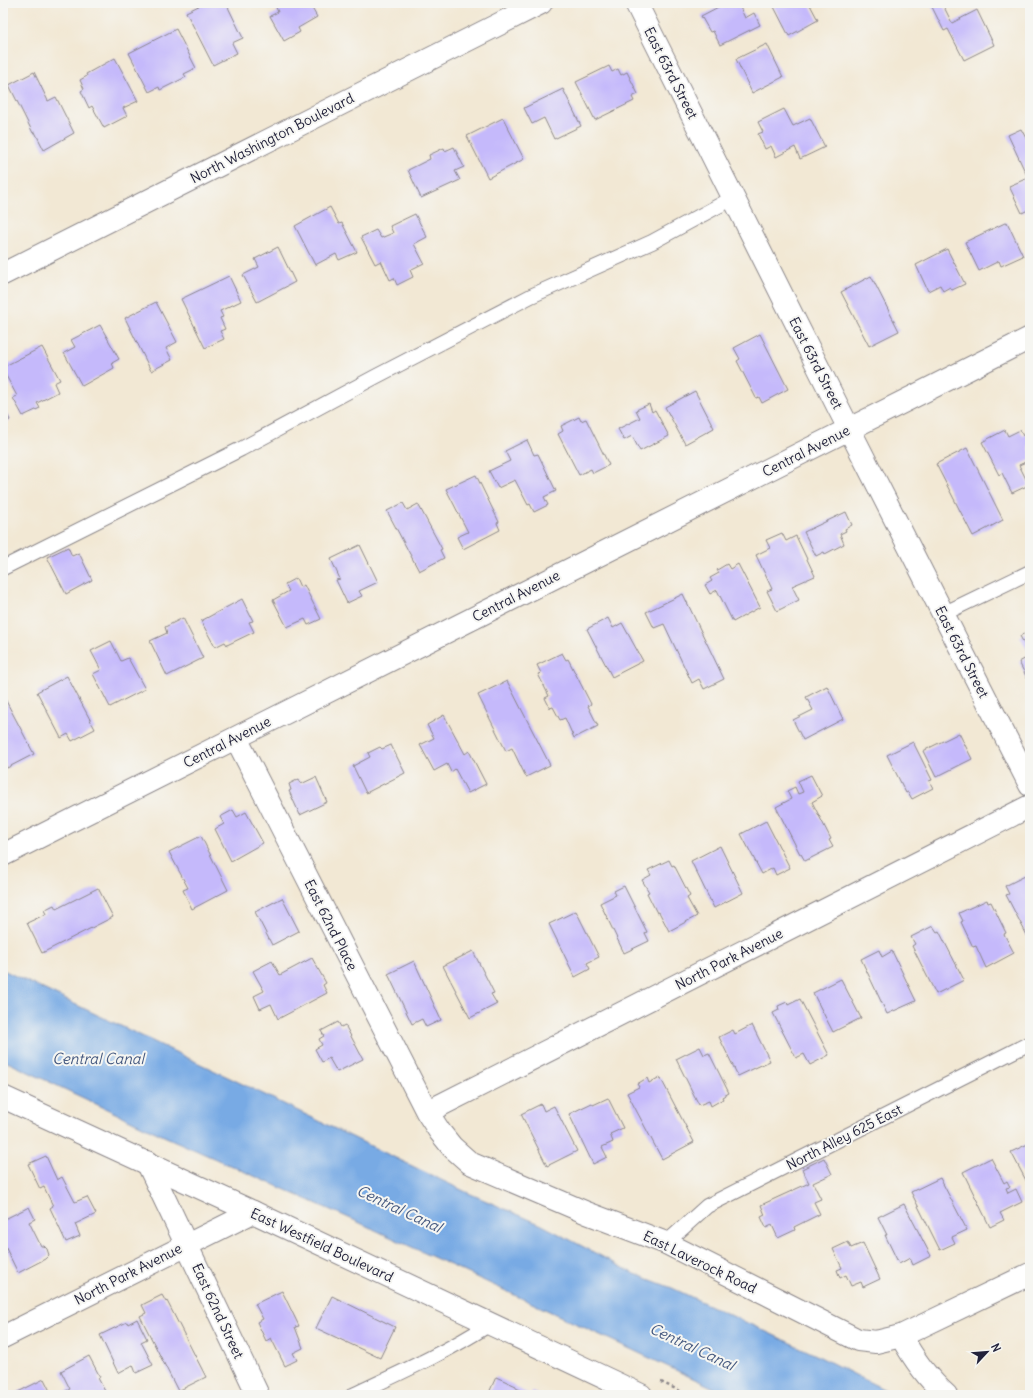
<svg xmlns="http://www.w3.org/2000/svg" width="1033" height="1398" font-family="Delius,sans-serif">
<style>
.water{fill:#78aae4;stroke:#4d6690}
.building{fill:#c5b9fb}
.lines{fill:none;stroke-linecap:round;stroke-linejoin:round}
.lane-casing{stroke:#8a8588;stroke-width:16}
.street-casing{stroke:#8a8588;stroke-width:24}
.secondary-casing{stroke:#8a8588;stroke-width:24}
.path{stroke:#8a8588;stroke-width:2.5;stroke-dasharray:3 3;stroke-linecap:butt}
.lane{stroke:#fff;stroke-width:14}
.street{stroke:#fff;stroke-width:22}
.secondary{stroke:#fff;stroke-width:22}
.labels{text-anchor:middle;stroke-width:4;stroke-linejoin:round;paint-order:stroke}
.street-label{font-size:14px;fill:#22223b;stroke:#f6f6f2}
.water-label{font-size:15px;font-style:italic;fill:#44587f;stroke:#f6f6f2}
</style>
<rect width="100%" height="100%" fill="#f6f6f2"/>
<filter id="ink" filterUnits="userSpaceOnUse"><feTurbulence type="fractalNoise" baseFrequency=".025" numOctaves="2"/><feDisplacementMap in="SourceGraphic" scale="8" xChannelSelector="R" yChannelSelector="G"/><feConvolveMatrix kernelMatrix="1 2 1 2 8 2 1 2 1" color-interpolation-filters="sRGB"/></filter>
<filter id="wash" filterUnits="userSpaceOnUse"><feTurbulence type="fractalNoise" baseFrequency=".012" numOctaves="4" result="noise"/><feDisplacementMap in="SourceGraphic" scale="16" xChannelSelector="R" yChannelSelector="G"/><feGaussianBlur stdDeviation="0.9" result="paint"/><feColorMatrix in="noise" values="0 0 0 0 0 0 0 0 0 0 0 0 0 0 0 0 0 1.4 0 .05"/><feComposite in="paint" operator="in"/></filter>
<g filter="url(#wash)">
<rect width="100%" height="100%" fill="#f2e8d4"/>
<!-- water -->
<path class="water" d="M3,970l229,109 234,113 76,33 93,49 37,14 140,65 83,42h-166l-371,-173 -192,-85 -163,-77z"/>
<g id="blocks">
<!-- building -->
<path class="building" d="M205,3h21l17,35 -11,5 5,10 -24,12 -27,-53z
M274,3h35l8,14 -19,11 2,4 -16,9 -14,-25 8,-4z
M726,3h12l7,15 9,-5 6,12 -40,20 -7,-14 -3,1 -9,-16z
M772,3h37l9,17 -29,16z
M930,3h12l10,20 25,-13 17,35 -30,15 -16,-31 -4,2z
M176,29l20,39 -12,6 2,3 -26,13 -1,-3 -10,5 -20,-39z
M767,44l16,33 -31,16 -16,-34z
M115,58l23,43 -15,7 4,8 -23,12 -12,-22 -3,2 -8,-17 3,-2 -4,-9 7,-4 -1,-2z
M609,66l3,6 6,-3 3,6 6,-3 11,22 -6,3 2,4 -39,19 -19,-38z
M34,72l14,29 8,-4 18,36 -30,17 -9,-18 -2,1 -24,-48z
M563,89l18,37 -27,13 -10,-21 -12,6 -8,-16z
M784,109l9,17 17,-8 15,29 -25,12 -5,-12 -19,10 -5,-11 -6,3 -7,-15 5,-2 -5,-10z
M503,118l21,41 -36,19 -21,-42z
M1021,129l6,11 3,-1v70l-8,4 -13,-27 19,-8 -20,-43z
M454,147l10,20 -9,4 5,9 -39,18 -13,-28 22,-11 -1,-4 15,-7 1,3z
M330,207l9,17 3,-1 15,29 -18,8 -3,-6 -21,11 -20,-39z
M415,214l12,23 -13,7 10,19 -14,7 3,7 -16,8 -3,-7 -4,2 -9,-19 -6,3 -14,-27 15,-7 5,8 12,-5 -3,-7z
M1007,222l16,34 -22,10 -2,-5 -20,10 -14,-29z
M278,247l17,35 -38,20 -14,-27 16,-8 -4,-8z
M947,249l18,35 -13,6 -2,-3 -7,4 -3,-6 -12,6 -12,-26z
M229,276l12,25 -21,10 3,6 -3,1 5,11 -5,2 4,8 -19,9 -24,-49z
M871,276l28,55 -30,15 -28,-54z
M156,302l21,40 -11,6 6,12 -21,11 -26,-53z
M100,325l19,34 -7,4 2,5 -32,18 -18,-33 11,-6 -4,-7z
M760,334l28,55 -26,14 -3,-6 -3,1 -19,-37 3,-2 -6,-11z
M42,347l18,33 -6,3 4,9 -21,11 3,5 -17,8 -10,-18 4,-2 -14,-26v-3z
M695,391l19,37 -29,16 -20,-37z
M649,404l3,8 3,-2 14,26 -29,15 -8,-15 -8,4 -6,-11 22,-11 -4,-8z
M3,406l7,14 -7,3z
M579,417l2,4 5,-2 23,46 -16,8 -2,-4 -12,6 -21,-41 5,-3 -2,-5z
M1005,430l3,6 12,-6 3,6 7,-3v12l-2,1 2,5v9l-11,5 10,20 -17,8 -10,-20 -3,2 -17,-33z
M527,440l7,15 4,-1 18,37 -12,6 4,8 -14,7 -4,-8 -2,1 -13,-25 -17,8 -9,-17 21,-10 -5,-10z
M967,448l36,72 -30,16 -37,-72z
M476,475l23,47 -2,1 3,7 -37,19 -6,-12 11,-5 -22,-43z
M403,503l4,7 11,-6 24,45 -2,1 4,8 -25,13 -32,-60z
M846,512l6,13 -7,4 1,2 -6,3 4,10 -19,10 -1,-2 -8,4 -12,-24z
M782,533l4,8 10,-5 19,40 -23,10 7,14 -22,11 -10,-20 5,-2 -16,-34 14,-7 -4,-8z
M360,545l18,37 -19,9 3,5 -15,7 -11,-23 4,-1 -9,-20z
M68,547l4,9 7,-3 13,27 -26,14 -19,-37z
M727,564l3,5 8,-5 22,43 -27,15 -16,-32 -7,4 -5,-9 7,-4 -2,-3 9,-5 -2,-3z
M296,578l4,9 4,-2 17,34 -13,6 -3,-6 -18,8 -14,-27 16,-9 -4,-7z
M683,594l41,85 -20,10 -5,-10 -7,4 -28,-59 -10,4 -8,-16z
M242,599l11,22 -4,1 5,10 -27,13 -2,-3 -10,5 -14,-26z
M183,618l20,40 -36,18 -17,-35 17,-8 -2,-6z
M608,618l5,10 9,-5 21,38 -31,16 -25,-48z
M1030,630v25l-10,-19z
M111,641l10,20 7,-3 17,31 -35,18 -17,-33 8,-4 -10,-19z
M562,653l4,7 2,-1 23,45 -3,2 10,20 -24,12 -9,-20 -5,2 -7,-13 -3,1 -5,-10 4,-2 -11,-22 3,-1 -4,-8z
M1030,656v28l-11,-22z
M67,676l28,53 -23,12 -4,-7 -7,4 -24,-46z
M507,681l43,84 -24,12 -14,-29 -6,3 -28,-56z
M827,686l16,33 -40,21 -10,-20 20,-10 -7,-13z
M5,699l29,55 -27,14 -4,-8v-60z
M444,715l21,39 4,-3 17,33 -18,9 -13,-24 -4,3 -4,-8 -13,7 -14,-26 14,-7 -7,-13z
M959,733l13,26 -36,18 -13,-26z
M913,742l19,38 -3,1 4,7 -21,11 -4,-7 -2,1 -19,-38z
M391,745l14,28 -39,20 -13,-27 17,-9 -2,-4 12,-6 2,2z
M811,775l11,21 -10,6 19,37 -2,1 4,7 -28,14 -4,-7h-1l-24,-47 15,-8 -4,-8 8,-4 3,7 5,-2 -5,-11z
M316,777l11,25 -27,13 -11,-24 2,-1 -2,-6 10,-5 2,5z
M233,810l4,7 9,-5 17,31 -32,18 -16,-32 9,-5 -4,-7z
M766,821l24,47 -14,7 -3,-7 -11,6 -21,-40z
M201,836l27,54 -36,19 -9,-19 5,-2 -19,-36z
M720,846l23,47 -29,15 -23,-47z
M669,860l3,6 2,-1 16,31 -3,2 10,18 -28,15 -10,-19 -2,1 -10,-20 2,-1 -7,-12 9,-5 -3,-5z
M1029,874l1,2v65l-24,-46 3,-1 -4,-8z
M624,886l23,46 -2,1 4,8 -25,12 -24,-50 16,-8 -2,-4z
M98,888l15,29 -71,36 -15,-30 19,-9 -2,-4 10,-5 2,4z
M282,898l17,33 -27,14 -17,-33z
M987,900l1,3 3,-1 15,31 -2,1 10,19 -28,15 -10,-22 -3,1 -12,-25 2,-1 -4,-8z
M576,911l23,46 -12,6 3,6 -15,8 -26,-53z
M933,926l4,6 2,-1 25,49 -28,14 -24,-48 3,-2 -4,-7z
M879,950l3,7 10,-6 24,50 -29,13 -26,-55z
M473,951l21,42 -3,1 6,10 -27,14 -27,-52z
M312,958l14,25 -3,2 4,8 -49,26 -7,-15 -11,5 -6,-13 10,-5 -11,-20 19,-10 8,14z
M414,961l27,59 -15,7 -4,-8 -10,5 -24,-50z
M841,979l20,39 -28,14 -20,-39z
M800,999l29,56 -19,10 -6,-11 -8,4 -23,-45 6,-3 -1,-4 9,-4 1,3z
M338,1022l3,5 4,-2 18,34 -26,13 -8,-14 -7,4 -7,-13 7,-4 -3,-6 5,-3 -3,-5z
M752,1025l18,36 -32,15 -19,-39 14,-7 2,4z
M700,1047l4,8 5,-2 20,40 -7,4 1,2 -12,7 -2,-5 -10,4 -23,-46z
M660,1077l34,65 -32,17 -35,-66 12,-6 -2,-3 10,-6 2,5z
M608,1098l15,30 -13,6 3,8 -11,5 5,10 -14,7 -24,-50 23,-11 1,2z
M541,1104l3,7 10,-5 23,45 -30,15 -26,-52z
M1030,1143v45l-19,-36z
M46,1156l11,24 5,-3 13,25 12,-5 9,17 -21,10 5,12 -14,6 -16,-34 3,-2 -9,-19 -4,2 -12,-25z
M824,1158l8,16 -19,9 8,16 -7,3 6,12 -26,13 1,3 -17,8 -6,-13 -6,3 -5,-11 4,-2 -4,-10 48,-22 -7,-14z
M991,1158l13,25 3,-2 3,6 -4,1 2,5 8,-4 6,13 -22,11 4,7 -14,7 -27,-55z
M940,1178l27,52 -15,7 3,6 -15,7 -29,-58z
M904,1204l27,52 -18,9 -3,-7 -11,6 -14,-29h2l-9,-18z
M29,1207l6,12 -6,3 12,24h3l3,3 2,6 -4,4 -27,14 -15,-31v-22z
M848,1242l3,6 12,-5 17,36 -17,8 -2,-5 -10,4 -5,-11 -6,3 -3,-8 5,-2 -9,-19z
M282,1291l17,35 -4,1 8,21 -10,5 4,7 -12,6 -14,-28 -5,3 -9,-19 6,-3 -8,-15z
M162,1295l4,7 1,-1 39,76 -28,14 -38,-75 6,-3 -4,-8z
M332,1296l63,31 -15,31 -64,-30z
M137,1319l10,20 -6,3 12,23 -17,8 -3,-8 -15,8 -18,-38 27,-13 1,2z
M89,1356l11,21 -2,1 9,17h-39l-2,-4 4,-2 -9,-18z
M496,1377l20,9v2l15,7 1,-3 8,3h-52z
M44,1379l8,16h-40z"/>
</g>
</g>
<g filter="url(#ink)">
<use href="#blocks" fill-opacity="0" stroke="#8a8588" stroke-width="1"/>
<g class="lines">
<!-- lane casing -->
<g class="lane-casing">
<path id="lane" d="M3,568l238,-119 134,-72 156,-81 121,-54 81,-44
M943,614l87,-42
M666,1243l41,-37 323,-163
M353,1395c47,-22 94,-43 137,-71"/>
</g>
<!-- street casing -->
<g class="street-casing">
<path id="street" d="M636,3l202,404 192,378
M3,274l538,-271
M236,738l191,374 13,20 12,15 18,16 117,50 79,30 192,97 18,2 25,-6c12,22 26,42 45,59
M3,855l1027,-517
M427,1112l603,-306
M147,1162l111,233
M901,1336l129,-62
M3,1337l250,-125"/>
</g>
<!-- secondary casing -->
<g class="secondary-casing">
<path id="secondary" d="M3,1097l250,115 388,183"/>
</g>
<!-- path -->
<path class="path" d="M661,1382l28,13"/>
<!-- lane -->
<use href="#lane" class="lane"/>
<!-- street -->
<use href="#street" class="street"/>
<!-- secondary -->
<use href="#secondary" class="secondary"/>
</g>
</g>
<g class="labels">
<!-- street labels -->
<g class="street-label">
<text transform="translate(671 73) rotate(63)" y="5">East 63rd Street</text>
<text transform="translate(272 138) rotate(-27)" y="5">North Washington Boulevard</text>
<text transform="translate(816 363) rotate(63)" y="5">East 63rd Street</text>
<text transform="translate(806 451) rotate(-27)" y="5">Central Avenue</text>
<text transform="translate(516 596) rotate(-27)" y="5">Central Avenue</text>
<text transform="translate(962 652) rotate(63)" y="5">East 63rd Street</text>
<text transform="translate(227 742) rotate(-27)" y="5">Central Avenue</text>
<text transform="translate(331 925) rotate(63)" y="5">East 62nd Place</text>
<text transform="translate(729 959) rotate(-27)" y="5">North Park Avenue</text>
<text transform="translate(844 1137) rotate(-27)" y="5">North Alley 625 East</text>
<text transform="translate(322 1245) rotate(25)" y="5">East Westfield Boulevard</text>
<text transform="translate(700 1262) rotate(26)" y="5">East Laverock Road</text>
<text transform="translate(128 1274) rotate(-27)" y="5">North Park Avenue</text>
<text transform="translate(218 1311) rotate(65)" y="5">East 62nd Street</text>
</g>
<!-- water labels -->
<g class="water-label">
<text x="98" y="1064">Central Canal</text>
<text transform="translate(399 1209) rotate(25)" y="5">Central Canal</text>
<text transform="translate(692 1347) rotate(25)" y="5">Central Canal</text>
</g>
</g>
<!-- margin -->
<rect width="1033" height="1398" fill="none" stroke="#f6f6f2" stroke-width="16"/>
<!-- north arrow -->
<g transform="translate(987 1352) rotate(64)" stroke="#f6f6f2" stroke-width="3" paint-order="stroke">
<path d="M0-3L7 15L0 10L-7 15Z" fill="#22223b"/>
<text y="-6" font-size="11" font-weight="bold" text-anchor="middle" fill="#22223b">N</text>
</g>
</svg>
